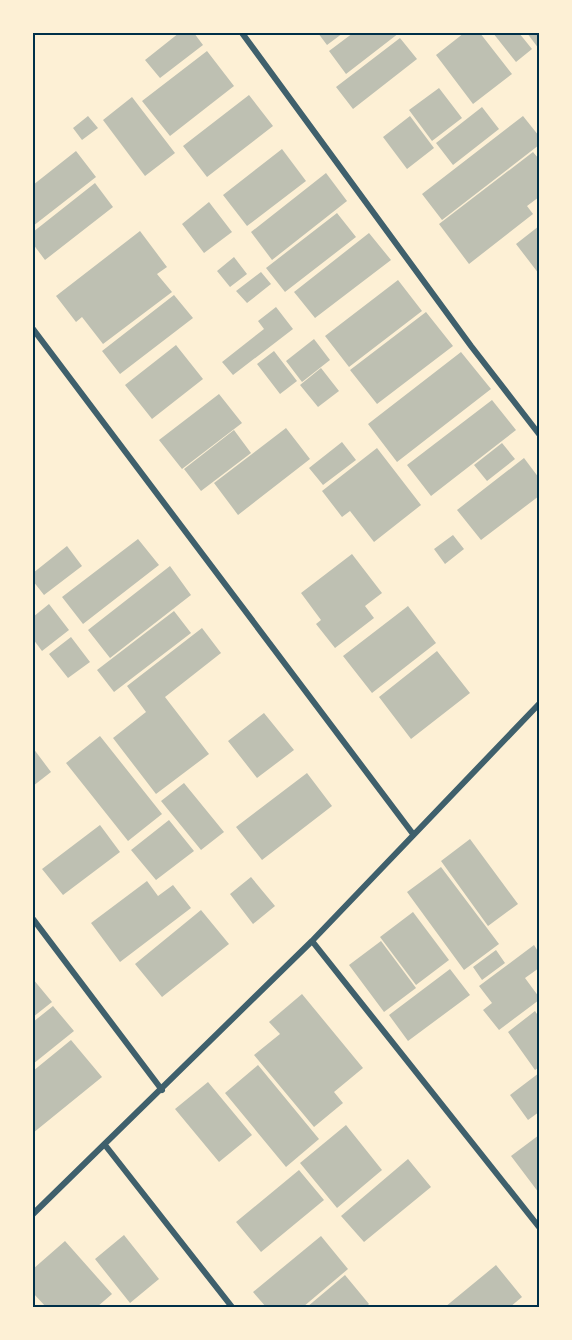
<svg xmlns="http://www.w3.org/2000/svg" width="572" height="1340" font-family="'Noto Sans',sans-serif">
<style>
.building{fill:#bec0b2}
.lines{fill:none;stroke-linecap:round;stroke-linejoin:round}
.minor{stroke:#3f606c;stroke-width:6}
.neatline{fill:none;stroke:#003049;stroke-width:2}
</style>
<rect width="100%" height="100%" fill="#fdf0d5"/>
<!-- building -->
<path class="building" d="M179,33h15l9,12 -43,33 -15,-18z
M318,33h25l-16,12z
M353,33h46l-53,41 -17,-23z
M464,33h16l32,41 -39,30 -37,-49z
M493,33h26l13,16 -16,13z
M527,33h12v16z
M400,38l17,21 -64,50 -17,-22z
M207,51l27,35 -64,50 -28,-35z
M439,88l23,30 -30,23 -23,-31z
M249,95l24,31 -66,51 -24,-31z
M132,97l43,56 -30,23 -42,-56z
M482,107l17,22 -46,36 -17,-22z
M88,116l10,12 -16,12 -9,-12z
M410,116l24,32 -27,21 -24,-32z
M523,116l16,20v9l-97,75 -20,-26z
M282,149l24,32 -59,45 -24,-31z
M76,151l20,26 -63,49v-41z
M533,152l6,7v38l-12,9 6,8 -64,50 -30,-40z
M326,173l21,28 -75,59 -21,-28z
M95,183l18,24 -68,53 -12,-16v-12z
M209,202l23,30 -28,21 -22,-29z
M337,213l19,24 -71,55 -19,-24z
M539,226v48l-23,-30z
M140,231l27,36 -10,7 15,18 -69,52 -21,-27 -6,5 -20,-26z
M369,233l22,27 -76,58 -21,-26z
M234,257l13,17 -17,13 -13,-16z
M261,272l10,12 -24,19 -11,-12z
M398,280l24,31 -73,56 -24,-31z
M174,295l19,23 -73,56 -18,-23z
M276,307l17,22 -60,46 -11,-13 42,-33 -6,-8z
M426,312l27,34 -76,58 -27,-34z
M314,339l16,21 -28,22 -16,-21z
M176,345l27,34 -51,40 -27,-34z
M274,351l23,30 -17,13 -23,-30z
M461,352l30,37 -94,73 -29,-38z
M321,368l18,23 -21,16 -18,-22z
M219,394l23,29 -60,46 -23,-29z
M492,400l24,30 -85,66 -24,-31z
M286,428l24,31 -72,56 -24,-32z
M234,430l17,23 -50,38 -17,-22z
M342,442l14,18 -33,25 -14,-17z
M502,443l13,16 -28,22 -13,-16z
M377,448l44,57 -47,37 -24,-31 -8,6 -20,-26z
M524,458l15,20v18l-58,44 -24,-30z
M453,535l11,14 -19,15 -11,-15z
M138,539l21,26 -76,59 -21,-27z
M67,546l15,20 -38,29 -11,-14v-8z
M352,554l30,39 -17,13 9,12 -39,30 -19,-24 5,-4 -20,-27z
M170,566l21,29 -81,63 -22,-28z
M49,604l20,26 -27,21 -9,-12v-22z
M408,606l28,37 -64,50 -29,-37z
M174,611l17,22 -77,59 -17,-22z
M202,628l19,25 -56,44 44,57 -53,40 -43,-56 33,-26 -19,-26z
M71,637l19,25 -22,16 -19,-24z
M437,651l33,42 -59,46 -32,-42z
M264,713l30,37 -37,28 -29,-37z
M100,736l62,78 -34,27 -62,-78z
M33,748l18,24 -18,14z
M307,773l25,33 -70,54 -26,-33z
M184,783l40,49 -23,18 -40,-49z
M169,820l25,31 -38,29 -25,-30z
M100,825l20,27 -57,43 -21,-26z
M470,839l48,65 -30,22 -47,-65z
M441,867l58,77 -35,26 -57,-78z
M251,877l24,29 -22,18 -23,-30z
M147,881l11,15 15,-11 18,23 -71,54 -29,-39z
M201,910l28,34 -67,53 -27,-33z
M413,912l36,48 -33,25 -36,-48z
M381,941l35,47 -32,24 -35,-47z
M534,945l5,8v15l-14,10 14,19v3l-40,30 -16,-20 9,-7 -13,-17z
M496,950l9,13 -23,17 -9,-13z
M450,969l20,26 -62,46 -19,-26z
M33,979l19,23 -19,15z
M302,994l61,74 -29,24 9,11 -29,24 -60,-72 26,-21 -11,-12z
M53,1006l21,25 -41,33v-42z
M535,1011l4,6v50l-4,3 -27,-38z
M71,1040l31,37 -69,56v-62z
M258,1065l61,74 -33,28 -61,-74z
M539,1073v39l-11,8 -18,-25z
M208,1082l44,53 -33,27 -44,-53z
M346,1125l36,45 -45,38 -37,-45z
M539,1135v58l-28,-37z
M408,1159l23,28 -67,55 -23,-26z
M299,1170l25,30 -63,52 -25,-30z
M124,1235l35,44 -29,24 -35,-44z
M321,1236l27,33 -45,38h-37l-13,-15z
M65,1241l47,53 -15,13h-51l-13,-14v-24z
M496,1265l26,32 -12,10h-65z
M345,1275l24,29 -3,3h-59z"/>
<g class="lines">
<!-- minor -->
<path class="minor" d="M242,33l229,313 68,88
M33,329l380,505
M33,919l129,171
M312,941l227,286
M105,1145l127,162
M33,1214l279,-273 227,-237"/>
</g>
<!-- border -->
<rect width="572" height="1340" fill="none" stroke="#fdf0d5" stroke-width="69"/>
<rect x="34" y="34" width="504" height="1272" class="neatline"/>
</svg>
